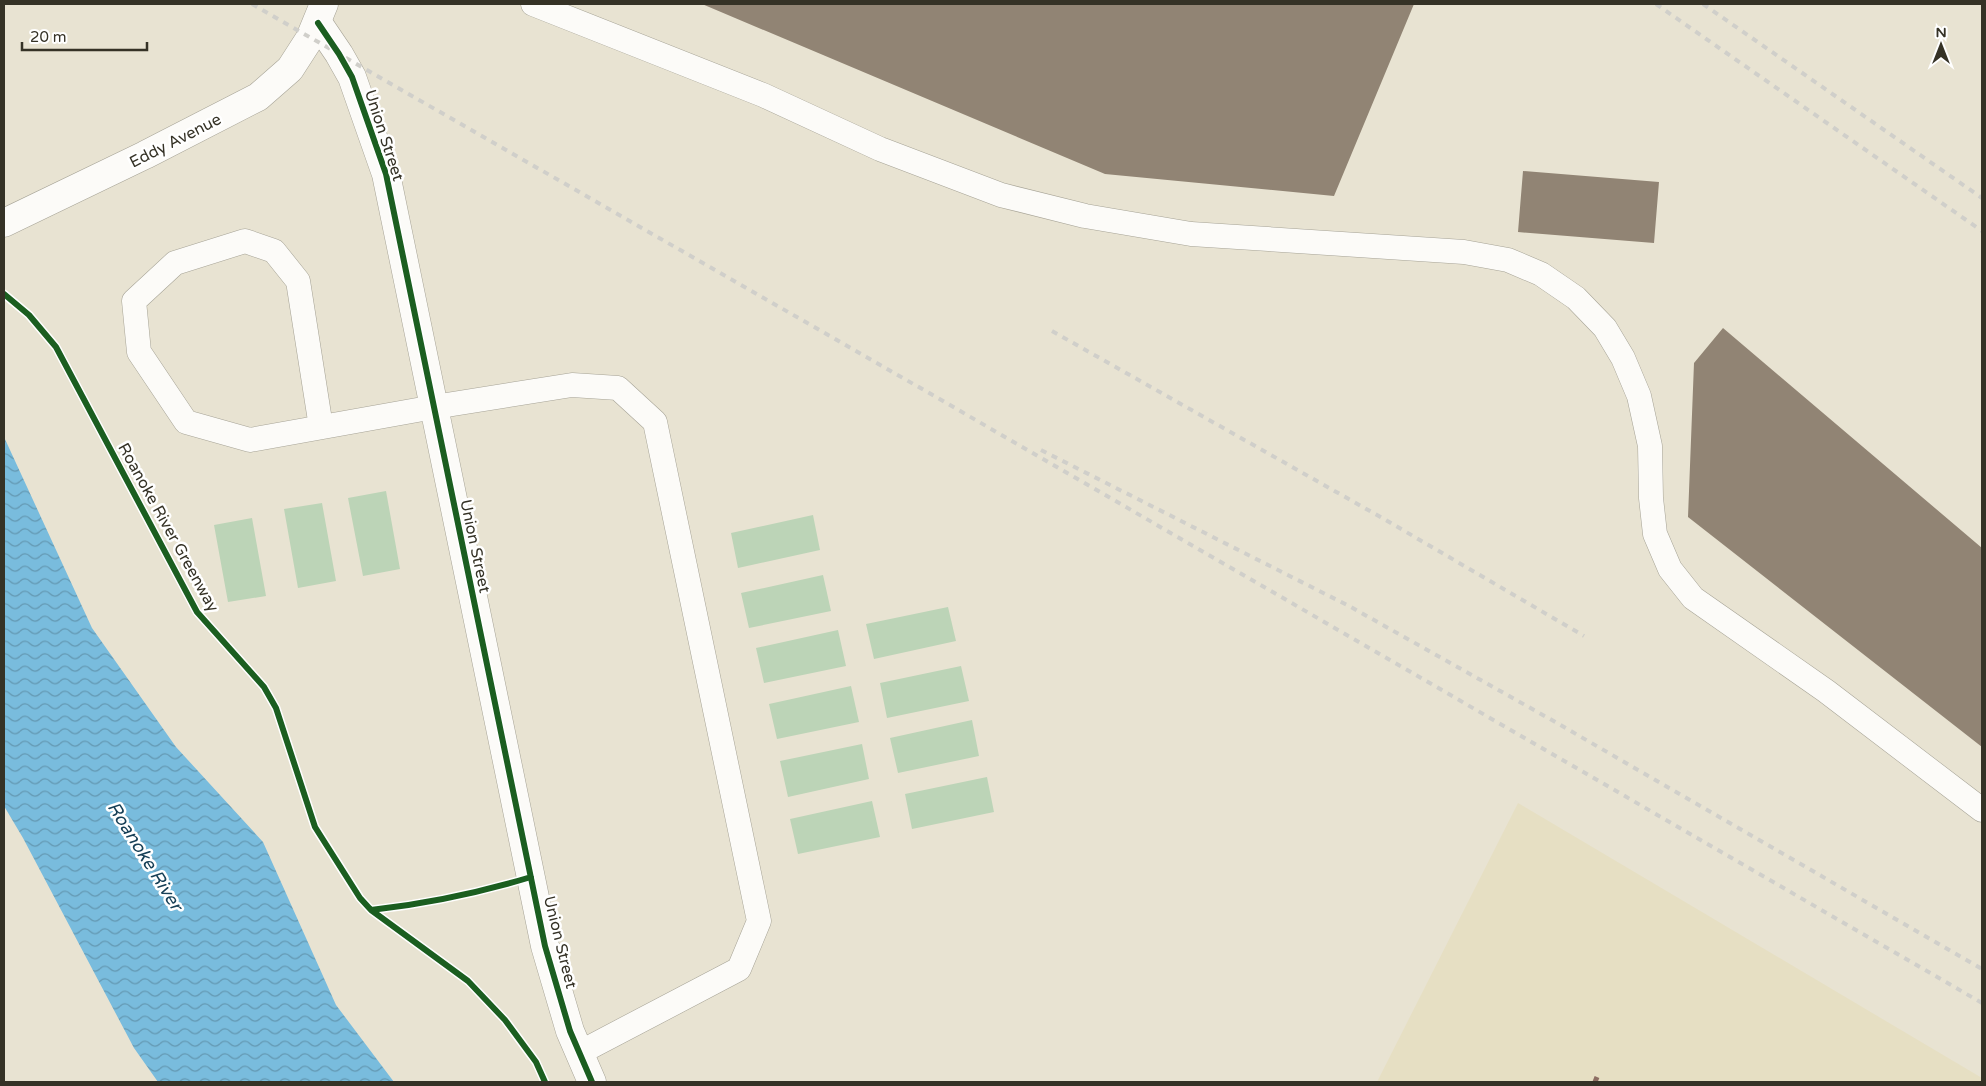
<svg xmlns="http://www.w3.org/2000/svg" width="1986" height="1086" font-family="'Varela Round',sans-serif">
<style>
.built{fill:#e6dfc3}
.pitch{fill:#bcd4b7}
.water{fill:url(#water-waves)}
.building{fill:#918474}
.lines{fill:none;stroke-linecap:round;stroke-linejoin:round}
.service-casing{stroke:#a6a396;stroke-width:25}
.minor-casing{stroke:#a6a396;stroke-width:29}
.tertiary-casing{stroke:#a6a396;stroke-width:29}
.service{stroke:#fcfbf8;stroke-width:24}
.minor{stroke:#fcfbf8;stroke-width:28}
.tertiary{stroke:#fcfbf8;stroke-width:28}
.rail{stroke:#d0cfca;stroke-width:4;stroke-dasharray:6 6;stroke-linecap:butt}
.quiet{stroke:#8d6e63;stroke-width:5;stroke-dasharray:10 5;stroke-linecap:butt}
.cycleway-casing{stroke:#fff;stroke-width:9}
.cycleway{stroke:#1b5e20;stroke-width:6}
.labels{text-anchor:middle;stroke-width:5;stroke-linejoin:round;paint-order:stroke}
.street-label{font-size:16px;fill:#353226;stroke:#fff}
.water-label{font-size:18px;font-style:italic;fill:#174057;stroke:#fff}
</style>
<defs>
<pattern id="water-waves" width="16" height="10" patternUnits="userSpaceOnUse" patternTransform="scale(1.25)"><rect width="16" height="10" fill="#79bcdd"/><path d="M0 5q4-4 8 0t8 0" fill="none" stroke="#6499b3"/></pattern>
</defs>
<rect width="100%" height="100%" fill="#e8e3d2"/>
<!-- built -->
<path class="built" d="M1518,803l464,275v4h-605z"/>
<!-- pitch -->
<path class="pitch" d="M386,491l14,78 -37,7 -15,-78z
M322,503l14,78 -38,7 -14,-79z
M813,515l7,35 -82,18 -7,-35z
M252,518l14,78 -38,6 -14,-77z
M823,575l8,36 -82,17 -8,-35z
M948,607l8,34 -82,18 -8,-35z
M838,630l8,36 -82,17 -8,-35z
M961,666l8,35 -82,17 -7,-35z
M851,686l8,36 -82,17 -8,-35z
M972,720l7,36 -81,17 -8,-35z
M862,744l7,35 -81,18 -8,-36z
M987,777l7,35 -82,17 -7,-35z
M872,801l8,36 -82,17 -8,-35z"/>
<!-- water -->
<path class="water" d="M4,437l88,191 84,119 87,95 73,163 58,77h-236l-24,-34 -111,-210 -19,-32z"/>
<!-- building -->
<path class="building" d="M702,4h712l-80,192 -229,-22z
M1523,171l136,11 -5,61 -136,-11z
M1723,328l259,220v199l-294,-230 6,-154z"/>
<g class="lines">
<!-- service casing -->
<g class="service-casing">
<path id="service" d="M533,4l230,91 117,54 121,46 84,21 106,18 273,18 44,8 33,14 35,24 29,30 18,30 16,38 11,50 1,52 4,36 15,35 23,29 133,93 156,119
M321,427l-23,-146 -24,-30 -29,-10 -70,22 -41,38 5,51 47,70 64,18 184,-33 138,-22 46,3 37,34 104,499 -20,48 -160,84"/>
</g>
<!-- minor casing -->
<g class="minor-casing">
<path id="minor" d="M318,23l21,31 13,23 34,97 159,772 25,85 22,51"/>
</g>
<!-- tertiary casing -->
<g class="tertiary-casing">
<path id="tertiary" d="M4,223l141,-68 113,-58 32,-28 20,-31 14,-34"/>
</g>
<!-- service -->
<use href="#service" class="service"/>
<!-- minor -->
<use href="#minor" class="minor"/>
<!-- tertiary -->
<use href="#tertiary" class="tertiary"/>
<!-- rail -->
<path class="rail" d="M252,4l684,393 1046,606
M1656,4l326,227
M1703,4l279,194
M1052,331l332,188 200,117
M1041,450l308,156 201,113 432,250"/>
<!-- quiet -->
<path class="quiet" d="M1595,1082l2,-5"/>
<!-- cycleway casing -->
<g class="cycleway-casing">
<path id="cycleway" d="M318,23l21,31 13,23 34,97 159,772 25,85 22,51
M4,294l25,21 27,32 141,265 67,75 12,21 39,119 45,71 11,12 97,71 37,39 31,42 9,20
M371,910c54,-6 107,-17 160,-33"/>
</g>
<!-- cycleway -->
<use href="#cycleway" class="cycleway"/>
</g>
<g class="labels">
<!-- street labels -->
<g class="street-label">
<text transform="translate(385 135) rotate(72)" y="6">Union Street</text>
<text transform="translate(175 140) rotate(-27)" y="6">Eddy Avenue</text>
<text transform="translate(169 527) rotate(61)" y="6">Roanoke River Greenway</text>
<text transform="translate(476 546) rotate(78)" y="6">Union Street</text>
<text transform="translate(561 942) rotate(76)" y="6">Union Street</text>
</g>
<!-- water labels -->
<g class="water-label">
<text transform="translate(145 856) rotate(58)" y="6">Roanoke River</text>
</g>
</g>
<!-- border -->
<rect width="1986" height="1086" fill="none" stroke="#353226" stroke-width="10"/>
<!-- north arrow -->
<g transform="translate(1941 45)" stroke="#ffffff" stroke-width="4" paint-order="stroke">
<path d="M0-4L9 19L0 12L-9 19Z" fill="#353226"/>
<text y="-8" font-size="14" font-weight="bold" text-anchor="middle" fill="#353226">N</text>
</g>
<!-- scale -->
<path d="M22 42v8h125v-8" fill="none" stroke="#353226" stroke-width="2.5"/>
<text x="30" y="42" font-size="15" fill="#353226" stroke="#ffffff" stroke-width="4" paint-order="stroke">20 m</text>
</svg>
